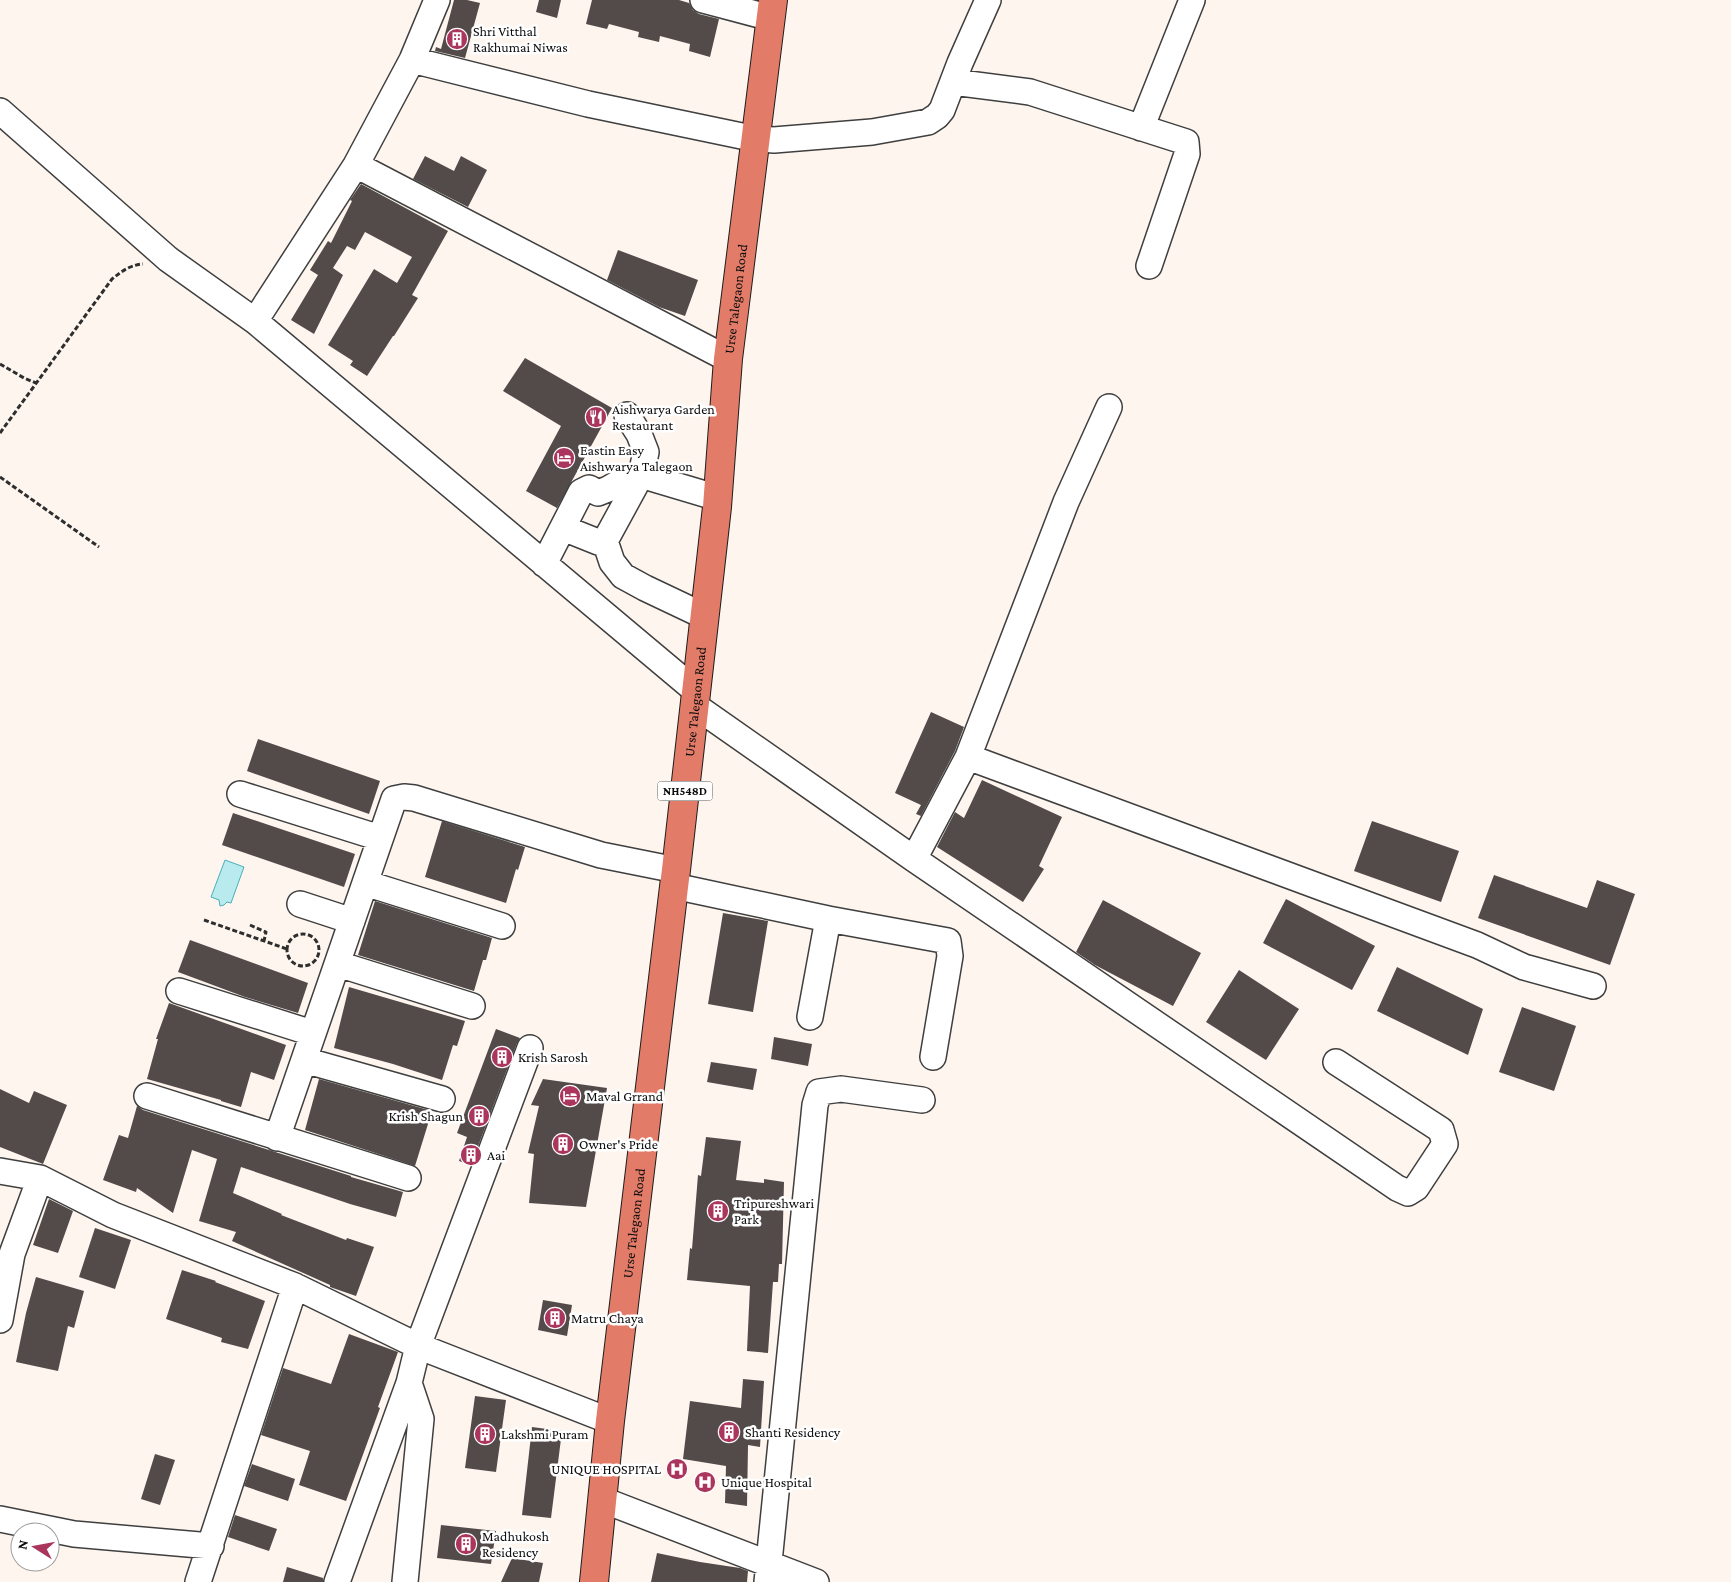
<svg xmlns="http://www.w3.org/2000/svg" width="1731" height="1582" font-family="'Crimson Pro',serif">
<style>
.water{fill:#b8eaee;stroke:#49afbb}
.building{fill:#534b4a}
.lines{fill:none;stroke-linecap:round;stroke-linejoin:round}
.minor-casing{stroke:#3f3f3f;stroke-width:28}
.highway-casing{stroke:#1d1d1d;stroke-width:30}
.path{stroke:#2e2e2e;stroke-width:3;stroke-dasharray:5 2.5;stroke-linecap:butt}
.minor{stroke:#fff;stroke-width:25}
.highway{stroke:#e27b67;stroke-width:28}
.labels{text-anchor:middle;stroke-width:5;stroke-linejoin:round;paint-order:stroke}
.shield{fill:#fff;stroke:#555;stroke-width:1}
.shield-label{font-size:12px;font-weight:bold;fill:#0c0c0c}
.poi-label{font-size:14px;fill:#0c0c0c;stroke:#fff;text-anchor:start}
.street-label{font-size:14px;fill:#0c0c0c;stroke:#fff}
</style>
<rect width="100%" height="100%" fill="#fdf5ee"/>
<!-- water -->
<path class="water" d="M225,860l19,7 -13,36 -4,-1 -3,3 -4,1 -1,-6 -8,-3z"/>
<!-- building -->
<path class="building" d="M454,0h13l13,3 -15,55 -30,-7 1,-4 5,2z
M539,0h22l-4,18 -21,-6z
M592,0h87l10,3 4,7 6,4 20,5 -9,38 -21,-6 1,-7 -30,-8 -1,6 -21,-5 1,-5 -30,-8 -2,5 -21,-5z
M425,156l29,15 7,-15 26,14 -19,37 -55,-28z
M361,184l87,47 -36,64 6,3 -24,38h-1l-26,40 -17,-11 3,-4 -25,-16 46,-76 23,14 15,-26 -47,-25 -10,18 -8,-4 -14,22 10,7 -29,59 -23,-14 27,-45 -8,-5 18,-29 3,2 21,-42 -2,-1z
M618,250l80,30 -13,36 -26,-9 -52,-27z
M525,358l87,50 -55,100 -31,-17 35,-65 -58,-35z
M931,712l33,15 -9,24 -34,65 -5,-2 5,-9 -26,-12z
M258,739l122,42 -11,33 -122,-43z
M982,780l80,37 -23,49 5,3 -21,33 -86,-55 18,-35 9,6z
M233,813l122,41 -11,33 -122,-42z
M442,821l83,26 -7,23 -2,-1 -10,34 -81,-26z
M1372,821l87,30 -18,51 -87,-31z
M1494,875l93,33 10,-28 38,14 -25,71 -132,-47z
M1286,899l89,47 -23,44 -89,-47z
M1103,900l98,53 -28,53 -78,-41 -19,-13z
M375,901l117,37 -6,22h-3l-9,31 -116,-36z
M723,913l45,8 -15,91 -45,-8z
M190,940l118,43 -10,30 -53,-16 -67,-25z
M1397,967l86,42 -15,46 -91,-44z
M1239,970l60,39 -33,51 -60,-38z
M349,987l116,34 -8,25 -4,-1 -11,35 -49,-16 -59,-16z
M169,1003l117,42 -12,35 -23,-8 -10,35 -20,-6v-1l-74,-21 11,-40h-2z
M1522,1007l54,19 -22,65 -55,-19z
M496,1029l24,9 -3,5 -46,122 -12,-4 8,-24 -10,-4z
M774,1037l38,7 -4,22 -37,-7z
M711,1062l46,7 -4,21 -46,-8z
M319,1079l113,32 -17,55 -110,-36z
M543,1079l64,9 -21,119 -57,-4 5,-49 -6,-1 11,-47 -8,-1z
M0,1089l29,14 5,-12 33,14 -24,59 -43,-17z
M137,1106l6,4 208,66v1l52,15 -7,25 -46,-13 -109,-37 -8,26 49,21 -1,1 65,25 1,-2 27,9 -18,49 -26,-9v-2l-98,-44 4,-9 -37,-11 18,-62 -25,-9 -19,63 -36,-25 -1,4 -33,-12 16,-45 9,3z
M706,1137l35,4 -5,39 28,3v-4l20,3 -2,82h-3l-1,18h-5l-5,71 -21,-2 3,-65 -63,-6 3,-32 2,1 6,-74 3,1z
M49,1199l24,12 -15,42 -25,-8z
M95,1228l36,12 -16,49 -36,-12z
M182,1270l34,11 -1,1 50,19 -17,48 -27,-7 1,-4 -56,-19z
M36,1277l48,14 -10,37 -6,-2 -10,45 -42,-9 10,-49z
M543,1300l29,5 -5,31 -29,-6z
M349,1334l49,18 -20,55 2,1 -34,93 -47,-16 11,-34 -49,-16 22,-67 48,16z
M743,1379l21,2 -4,66 -12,-2 -1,61 -22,-3 1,-37 -43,-7 7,-58 51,7z
M475,1396l31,4 -10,72 -31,-4z
M532,1427l30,4 -11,87 -29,-3z
M155,1454l20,6 -15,45 -19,-6z
M252,1464l43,15 -7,22 -44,-15z
M235,1515l42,14 -8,22 -41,-14z
M441,1525l55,6 -5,33 -54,-6z
M657,1553l43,9 40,6 8,3 -1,11h-96z
M512,1558l31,5 -4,19h-38z
M287,1567l36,11v4h-40z"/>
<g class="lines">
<!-- minor casing -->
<g class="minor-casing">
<path id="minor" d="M703,0l68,18
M412,60l176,44 168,35 18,1 98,-8 56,-10 9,-6 5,-6 18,-47 28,-63
M953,82l77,10 156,50 1,12 -38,112
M0,111l168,148 87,62 441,370
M1141,128l51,-128
M356,165l372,194
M255,321l101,-156 56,-105 25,-60
M627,415l12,19 7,18 -5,23 77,23
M563,528l35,14 7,-1 36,-66
M605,541l7,21 11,14 22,12 59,28
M544,564l37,-72 8,-4 9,5 10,-4 19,-11 11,2
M694,705l220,154 483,329 11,5 8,-5 29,-44 -4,-14 -105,-68
M968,757l509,188 47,22 69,19
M240,794l140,44
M914,859l54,-102 98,-255 43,-95
M365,883l137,43
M674,886l154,33
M300,904l52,17
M338,964l134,42
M179,991l133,42
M810,1017l18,-98 120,22 2,15 -17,101
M304,1060l138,39
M147,1096l261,82
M277,1138l117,-339 10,-2 10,1 187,57 75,15
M0,1171l40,7 73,37 182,71 123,60 192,75
M0,1320l12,-66 28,-76
M603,1500l213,82
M0,1519l74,15 137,12
M198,1582l97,-296
M337,1582l72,-199 9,-37 112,-298
M405,1582l16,-163 -12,-36
M767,1582l48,-477 4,-13 22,-3 81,11"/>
</g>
<!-- highway casing -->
<g class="highway-casing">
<g id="highway">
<path id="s1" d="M594,1582l16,-161 66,-551 41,-363 11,-148 45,-359"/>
</g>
</g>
<!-- path -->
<path class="path" d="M0,364l24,14 12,5
M0,433l112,-154c10,-8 18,-14 31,-15
M0,477l99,70
M204,920l83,29
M250,925l16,7 -2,9
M287 950a16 16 0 1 1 32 0a16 16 0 1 1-32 0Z"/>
<!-- minor -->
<use href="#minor" class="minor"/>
<!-- highway -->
<use href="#highway" class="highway"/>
</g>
<!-- icons -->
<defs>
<g id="building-disc" transform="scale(1.125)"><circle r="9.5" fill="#aa365e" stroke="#fff"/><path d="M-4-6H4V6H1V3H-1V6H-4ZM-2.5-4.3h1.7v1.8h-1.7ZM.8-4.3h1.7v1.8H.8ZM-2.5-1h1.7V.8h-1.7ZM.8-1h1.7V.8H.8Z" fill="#fff"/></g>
<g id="restaurant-disc" transform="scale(1.125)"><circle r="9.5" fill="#aa365e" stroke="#fff"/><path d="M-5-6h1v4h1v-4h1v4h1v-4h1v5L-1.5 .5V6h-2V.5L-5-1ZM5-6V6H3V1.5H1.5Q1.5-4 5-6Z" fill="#fff"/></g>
<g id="hotel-disc" transform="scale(1.125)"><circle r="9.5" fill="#aa365e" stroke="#fff"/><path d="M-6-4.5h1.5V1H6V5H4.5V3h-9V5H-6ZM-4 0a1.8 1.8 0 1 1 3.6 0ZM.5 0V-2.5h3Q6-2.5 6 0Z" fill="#fff"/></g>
<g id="hospital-disc" transform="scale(1.125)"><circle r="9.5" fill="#aa365e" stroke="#fff"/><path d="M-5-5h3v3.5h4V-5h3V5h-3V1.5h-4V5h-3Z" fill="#fff"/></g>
</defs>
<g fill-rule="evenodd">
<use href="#building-disc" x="457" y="39"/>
<use href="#restaurant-disc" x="596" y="417"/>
<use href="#hotel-disc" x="564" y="458"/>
<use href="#building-disc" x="502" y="1057"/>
<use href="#hotel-disc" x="570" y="1096"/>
<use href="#building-disc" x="479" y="1116"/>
<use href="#building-disc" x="563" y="1144"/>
<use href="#building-disc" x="471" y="1155"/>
<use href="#building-disc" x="718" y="1211"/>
<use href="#building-disc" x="555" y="1318"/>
<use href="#building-disc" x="729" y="1432"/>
<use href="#building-disc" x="485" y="1434"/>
<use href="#hospital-disc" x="677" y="1469"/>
<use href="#hospital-disc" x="705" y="1482"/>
<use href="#building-disc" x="466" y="1544"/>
</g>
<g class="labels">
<!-- shield labels -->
<rect class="shield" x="657.5" y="781.5" width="55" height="19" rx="4"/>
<g class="shield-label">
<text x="685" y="795">NH548D</text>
</g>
<!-- poi labels -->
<g class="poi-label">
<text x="473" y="36">Shri Vitthal<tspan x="473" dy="16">Rakhumai Niwas</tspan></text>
<text x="612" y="414">Aishwarya Garden<tspan x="612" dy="16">Restaurant</tspan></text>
<text x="580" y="455">Eastin Easy<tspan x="580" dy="16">Aishwarya Talegaon</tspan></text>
<text x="518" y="1062">Krish Sarosh</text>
<text x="586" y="1101">Maval Grrand</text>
<text x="463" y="1121" text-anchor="end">Krish Shagun</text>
<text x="579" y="1149">Owner's Pride</text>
<text x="487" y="1160">Aai</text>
<text x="734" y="1208">Tripureshwari<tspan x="734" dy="16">Park</tspan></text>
<text x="571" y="1323">Matru Chaya</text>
<text x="745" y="1437">Shanti Residency</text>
<text x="501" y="1439">Lakshmi Puram</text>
<text x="661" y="1474" text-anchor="end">UNIQUE HOSPITAL</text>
<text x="721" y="1487">Unique Hospital</text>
<text x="482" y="1541">Madhukosh<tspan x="482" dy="16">Residency</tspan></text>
</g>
<!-- street labels -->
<g class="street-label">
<text dy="5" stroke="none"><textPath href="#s1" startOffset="1291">Urse Talegaon Road</textPath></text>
<text dy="5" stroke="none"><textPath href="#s1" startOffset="886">Urse Talegaon Road</textPath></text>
<text dy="5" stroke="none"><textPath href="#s1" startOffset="361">Urse Talegaon Road</textPath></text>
</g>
</g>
<!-- north arrow -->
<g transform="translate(35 1547) rotate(281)"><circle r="24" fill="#ffffff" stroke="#9e9e9e"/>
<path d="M0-4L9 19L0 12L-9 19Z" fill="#aa365e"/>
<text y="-8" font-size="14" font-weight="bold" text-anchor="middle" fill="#0c0c0c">N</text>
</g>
</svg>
